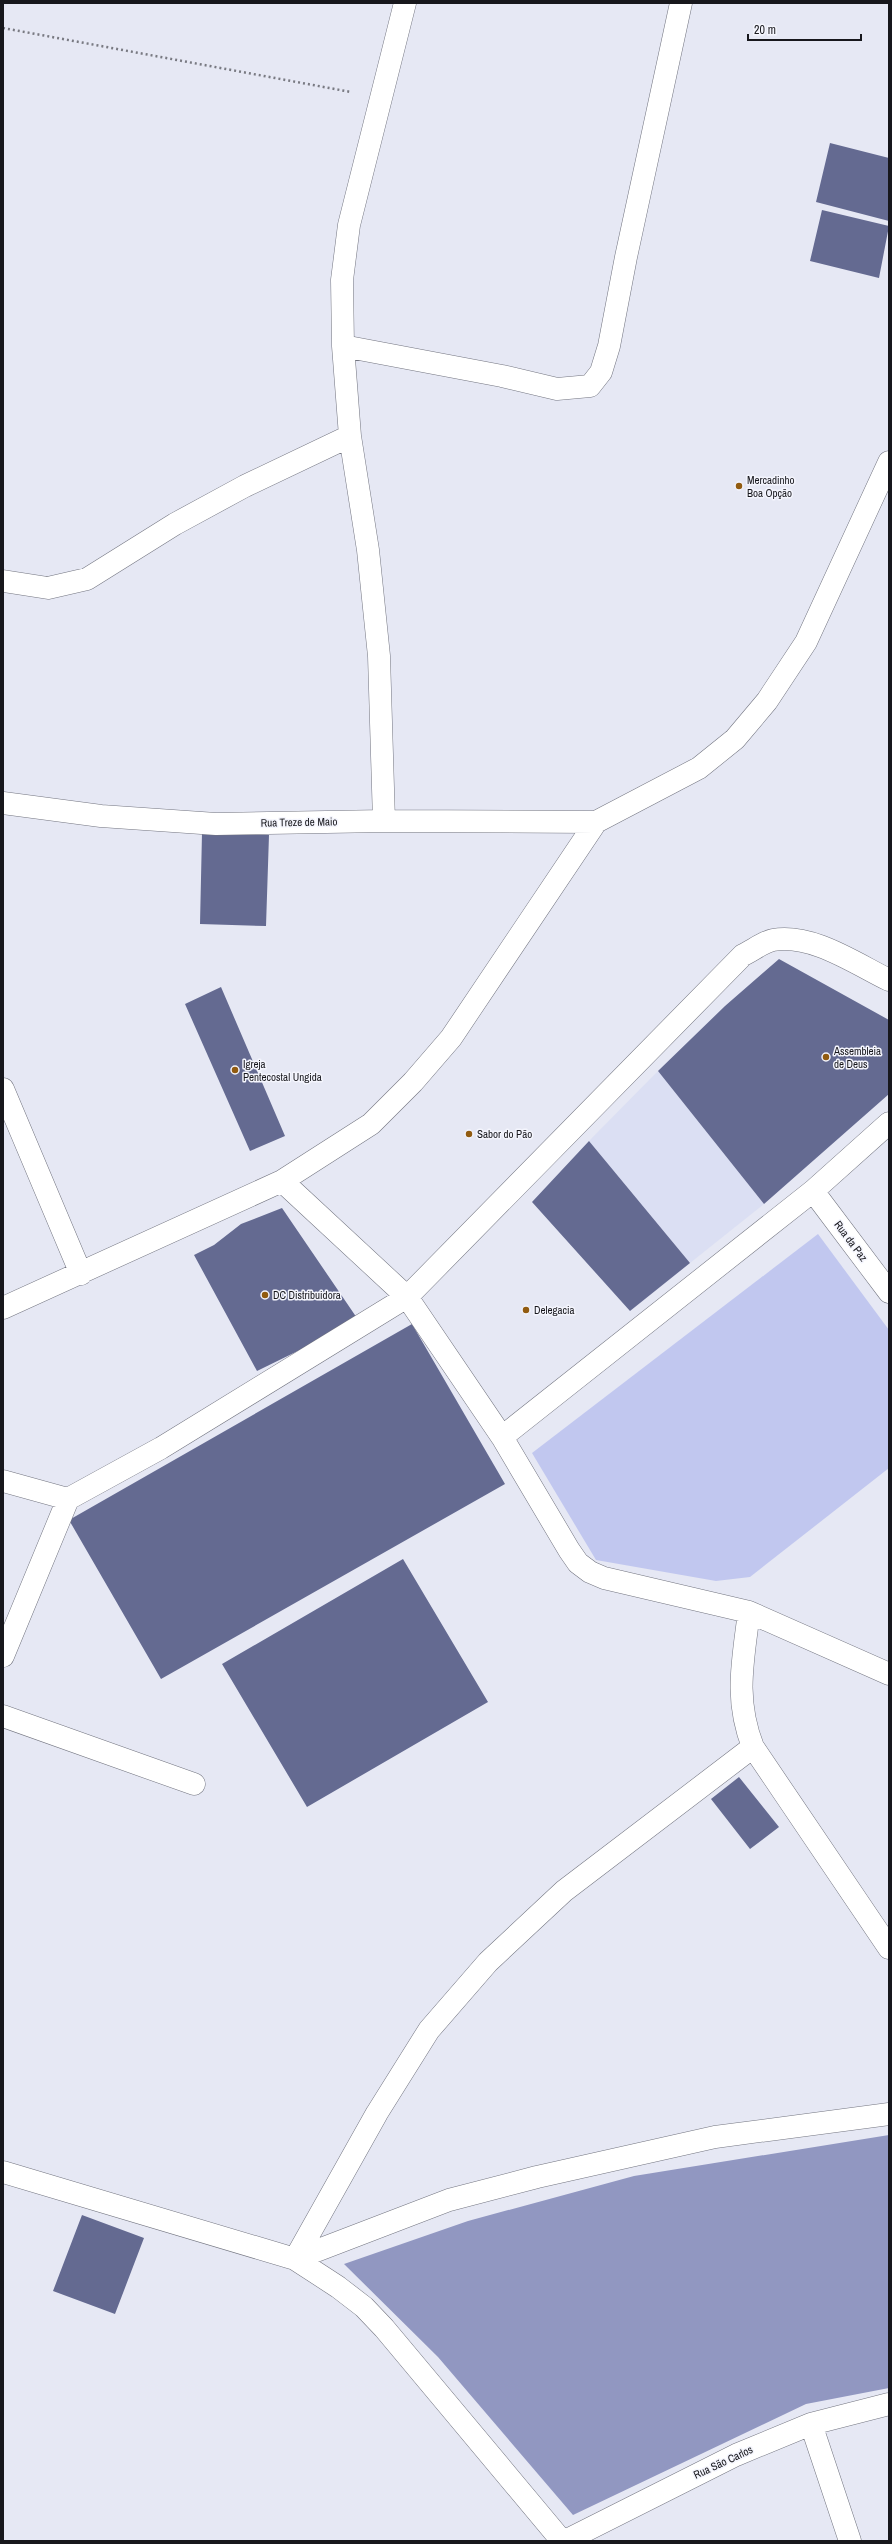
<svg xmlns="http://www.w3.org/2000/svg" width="892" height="2544" font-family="'Archivo Narrow',sans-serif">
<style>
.built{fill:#dbdff3}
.green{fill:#c1c7ef}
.water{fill:#9197c1}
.building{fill:#646a91}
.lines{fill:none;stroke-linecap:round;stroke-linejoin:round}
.street-casing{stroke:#737580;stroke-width:23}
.path{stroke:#797a82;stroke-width:2.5;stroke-dasharray:2 3;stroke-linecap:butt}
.street{stroke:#fff;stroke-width:22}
.poi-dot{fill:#915b10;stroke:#f4f5fd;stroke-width:1.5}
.labels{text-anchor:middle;stroke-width:3;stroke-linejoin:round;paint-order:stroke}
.poi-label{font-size:11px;fill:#17171c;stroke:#f4f5fd;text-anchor:start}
.street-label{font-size:11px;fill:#17171c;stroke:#f4f5fd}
</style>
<rect width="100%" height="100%" fill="#e6e8f4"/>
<!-- built -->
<path class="built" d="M658,1071l106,133 -74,59 -101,-122z"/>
<!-- green -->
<path class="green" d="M818,1234l71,96v138l-139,109 -34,4 -120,-21 -64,-107z"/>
<!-- water -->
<path class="water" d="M889,2135v253l-83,16 -233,111 -135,-158 -94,-93 124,-43 166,-45z"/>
<!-- building -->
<path class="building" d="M830,143l59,15v63l-73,-19z
M822,210l67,16 -10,52 -69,-17z
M202,833l67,2 -3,91 -66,-2z
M779,959l110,61v74l-125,110 -106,-133 67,-65z
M221,987l64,149 -35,15 -65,-147z
M589,1141l101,122 -60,48 -98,-109z
M282,1208l77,113 -102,50 -63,-116 20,-10 27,-21z
M412,1324l93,160 -344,195 -92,-159z
M403,1559l85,143 -181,105 -85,-143z
M739,1777l40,50 -29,22 -39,-50z
M82,2215l62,23 -29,76 -62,-23z"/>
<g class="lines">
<!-- street casing -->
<g class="street-casing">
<path id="street" d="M343,346l159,30 55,13 33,-3 11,-14 8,-26 17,-89 55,-254
M3,581l45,7 39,-9 88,-55 70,-38 105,-50
M3,803l98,13 115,8 168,-3 212,1
M384,821l-5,-165 -11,-106 -18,-114 -7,-90 -1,-66 7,-55 56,-222
M3,1089l78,185
M282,1181l125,116 95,140
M813,1191l76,101
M3,1308l279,-127 89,-57 42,-42 38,-44 145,-216 103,-54 36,-29 32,-38 39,-59 83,-180
M3,1481l65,18
M749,1612l140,62
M3,1656l65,-157 93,-51 246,-151 336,-342c9,-4 20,-13 30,-15 39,-7 83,24 116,40
M3,1716l191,68
M753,1747l136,201
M3,2172l292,87 43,28 26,20 20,21 178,213
M295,2259l82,-146 52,-83 59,-68 76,-71 189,-144c-19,-48 -10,-86 -4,-135l-145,-34 -14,-6 -12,-9 -9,-13 -67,-113 311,-246 76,-68
M295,2259l154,-59 88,-23 178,-40 174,-23
M811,2424l39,117
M565,2541l171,-86 75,-31 78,-20"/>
</g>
<!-- path -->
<path class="path" d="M3,28l348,64"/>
<!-- street -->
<use href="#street" class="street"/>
</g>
<!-- markers -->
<g class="poi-dot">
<circle cx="739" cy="486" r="4"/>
<circle cx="826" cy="1057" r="4"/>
<circle cx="235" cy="1070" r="4"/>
<circle cx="469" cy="1134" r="4"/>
<circle cx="265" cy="1295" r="4"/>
<circle cx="526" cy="1310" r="4"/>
</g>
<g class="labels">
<!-- poi labels -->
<g class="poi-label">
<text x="747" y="484">Mercadinho<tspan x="747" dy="13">Boa Opção</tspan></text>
<text x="834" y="1055">Assembleia<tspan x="834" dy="13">de Deus</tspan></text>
<text x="243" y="1068">Igreja<tspan x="243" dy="13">Pentecostal Ungida</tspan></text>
<text x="477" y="1138">Sabor do Pão</text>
<text x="273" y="1299">DC Distribuidora</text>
<text x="534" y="1314">Delegacia</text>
</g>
<!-- street labels -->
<g class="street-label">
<text transform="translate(299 822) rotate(-1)" y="4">Rua Treze de Maio</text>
<text transform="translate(851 1241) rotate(53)" y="4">Rua da Paz</text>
<text transform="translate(723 2462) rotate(-25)" y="4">Rua São Carlos</text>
</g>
</g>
<!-- border -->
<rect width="892" height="2544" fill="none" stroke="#17171c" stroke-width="8"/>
<!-- scale -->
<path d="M748 34v6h113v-6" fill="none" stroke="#17171c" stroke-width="2"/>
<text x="754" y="34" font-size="12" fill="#17171c" stroke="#f4f5fd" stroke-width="3" paint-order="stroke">20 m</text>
</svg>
